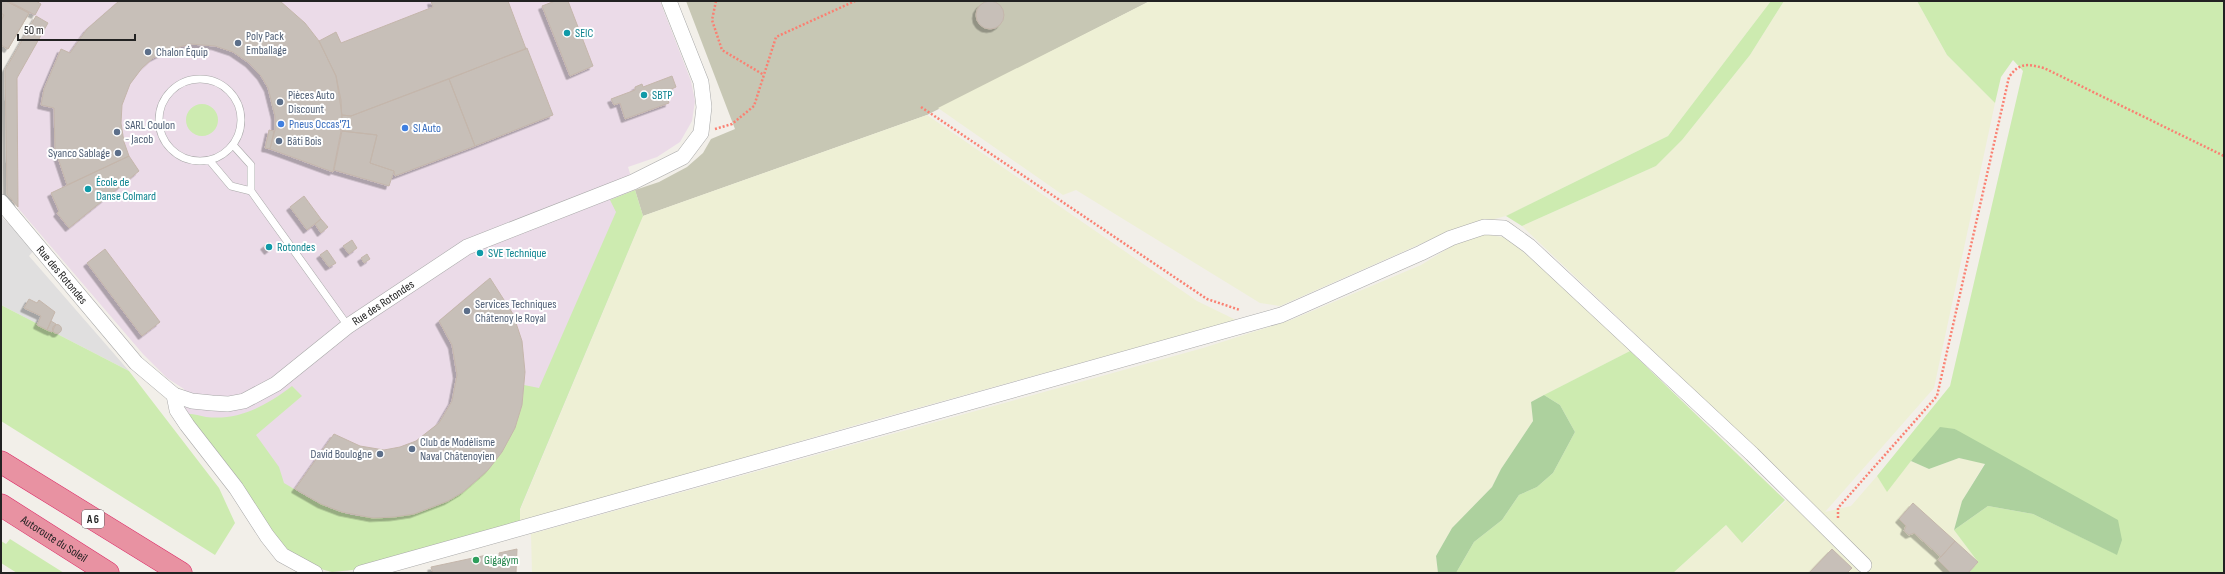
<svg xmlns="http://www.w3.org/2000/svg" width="2225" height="574" font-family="'Sofia Sans Condensed',sans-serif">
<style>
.residential{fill:#e0dfdf}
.industrial{fill:#ebdbe8}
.construction{fill:#c7c7b4}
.farmland{fill:#eef0d5}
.grass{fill:#cdebb0}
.forest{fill:#add19e}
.building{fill:#c7bfb8;stroke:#c4b6ab;filter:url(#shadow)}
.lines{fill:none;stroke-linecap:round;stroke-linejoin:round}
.service-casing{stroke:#a9a9a9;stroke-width:8}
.minor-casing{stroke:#a9a9a9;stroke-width:16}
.motorway-casing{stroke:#dc2a67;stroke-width:23}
.path{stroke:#fa8072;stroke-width:2.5;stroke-dasharray:2 2;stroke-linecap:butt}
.service{stroke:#fff;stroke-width:7}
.minor{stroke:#fff;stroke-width:15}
.motorway{stroke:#e892a2;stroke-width:22}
.culture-dot{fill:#0f9aa8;stroke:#fff;stroke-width:1.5}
.service-dot{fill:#5c6f8a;stroke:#fff;stroke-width:1.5}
.shop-dot{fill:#3f7fe0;stroke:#fff;stroke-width:1.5}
.leisure-dot{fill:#2e9e5b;stroke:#fff;stroke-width:1.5}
.labels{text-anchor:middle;stroke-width:4;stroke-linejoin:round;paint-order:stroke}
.shield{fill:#fff;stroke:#646464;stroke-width:1}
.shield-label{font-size:11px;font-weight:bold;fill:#222}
.culture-label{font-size:12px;fill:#0d838f;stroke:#fff;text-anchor:start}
.service-label{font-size:12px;fill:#4e5e75;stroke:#fff;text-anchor:start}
.shop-label{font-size:12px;fill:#366cbe;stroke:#fff;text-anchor:start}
.street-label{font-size:12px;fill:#222;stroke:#fff}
.leisure-label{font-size:12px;fill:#27864d;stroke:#fff;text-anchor:start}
</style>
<defs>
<filter id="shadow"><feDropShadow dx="-3.5" dy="3.5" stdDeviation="0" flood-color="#0004"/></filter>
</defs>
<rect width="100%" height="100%" fill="#f2efe9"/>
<!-- residential -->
<path class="residential" d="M1,216l33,34 -5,6 100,115 -128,-66z"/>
<!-- industrial -->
<path class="industrial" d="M6,1h654l31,80 4,20 -3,20 -12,21 -23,15 -29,10 15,49 -123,293 -173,62 -15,1 -15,-4 -40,-30 -45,-67 -47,-57 -1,-25 -17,-11 -24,-24 -125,-146 -1,-130 31,-55z"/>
<!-- construction -->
<path class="construction" d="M686,1h464l-223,114 -284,101 -8,-26 24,-8 28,-15 16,-14 8,-14 24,-10z"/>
<!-- farmland -->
<path class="farmland" d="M1150,1h621l-103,135 -162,80 -54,14 -172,76 -20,-3 -184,-113 -13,5 -125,-87z
M1784,1h133l30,54 48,48 -61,285 -109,124 26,-6 26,-30 10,15 24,-30 18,8 30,-11 26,5 -23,38 -8,29 24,32 -10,11h-295l53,-48 17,18 55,-54 -276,-263 134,-60 26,-26 68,-85z
M927,115l270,186 39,19 -377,104 -339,99v-13l123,-294z
M1483,234l25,4 90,81 32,32 -99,51 2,19 -32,48 -9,18 -40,41 -16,28 2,17h-906l-1,-39 672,-186 88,-28 130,-55 31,-19z"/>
<!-- grass -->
<path class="grass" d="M1771,1h13l-34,54 -68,85 -26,26 -134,60 -16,-10 162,-80z
M1917,1h307v572h-255l9,-11 -24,-32 34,-24 45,8 83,40 -161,-125 -44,32 -24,31 -10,-16 73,-90 73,-315 -10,-11 -12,17 -6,26 -48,-48z
M186 120a16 16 0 1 1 32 0a16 16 0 1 1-32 0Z
M635,190l8,26 -123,293v14l-158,46 -30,3 -15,-4 -30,-16 -55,-81 -47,-57c8,-1 14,2 21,3 34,4 61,-12 86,-31l10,10 -46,39 23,32 5,16c24,14 46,29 74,33 84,11 159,-47 166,-131l15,3 77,-176 -6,-12z
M1,305l128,66 90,117 16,35 -20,32 -214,-134z
M1630,351l155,149 -43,43 -16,-18 -53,48h-217l18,-31 28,-22 17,-25 18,-8 16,-14 22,-41 -15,-27 -16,-10z
M10,539l54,34h-47l-16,-10v-22l5,3z"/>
<!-- forest -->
<path class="forest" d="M1544,395l16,10 15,27 -22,41 -16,14 -18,8 -17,25 -28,22 -18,31h-18l-2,-17 16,-28 40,-41 9,-18 32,-48 -2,-19z
M1940,427l15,2 163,91 4,20 -5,15 -84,-41 -45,-8 -34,24 8,-29 23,-37 -26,-6 -30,11 -18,-8z"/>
<!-- building -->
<path class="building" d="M976 15a14 14 0 1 1 28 0a14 14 0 1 1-28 0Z
M1,1h5l23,12 -21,36 -7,-4v-24l3,-6 -3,-2z
M1,1h5l23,12 -21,36 -7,-4z
M8,1h28l5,3 -6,11z
M119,1h161l25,22 14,18 17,35 5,24 1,26 -9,46 -63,-23 5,-19v-14l-7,-28 -7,-12 -12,-13 -16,-11 -18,-6 -24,-2 -20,5 -18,9 -11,10 -12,16 -8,21 -1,18 3,19 5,14 -62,29 -12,-36 -1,-41 -13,-3 3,-16 17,-40 9,4 17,-24z
M431,1h77l18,48 -175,67 -9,-1 -6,-39 -17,-35 17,-9 5,11 92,-36z
M555,1h13l25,65 -23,10 -28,-70z
M36,16l12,7 -31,55 1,129 -11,-13 -2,-124z
M527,48l26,67 -78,31 -26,-67z
M672,76l4,11 -11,5 4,11 -44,16 -5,-16 -6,2 -3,-6 24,-9v-3l7,-3 1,3z
M449,79l26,67 -80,30 -1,-5 -24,-8 7,-28 -35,-4v-16l9,1z
M269,130l5,1 -4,18 -5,-1z
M342,131l35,4 -7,28 24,8 -5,15 -55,-16z
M129,156l10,15 -70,57 -12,-15 2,-2 -8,-18z
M304,196l17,23 -14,11 -17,-23z
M321,219l7,8 -7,6 -6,-9z
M352,240l5,8 -8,6 -6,-8z
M269,242l4,5 -5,4 -4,-5z
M105,249l55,73 -18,14 -55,-73z
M327,250l9,13 -7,4 -9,-12z
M367,254l3,5 -6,4 -3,-5z
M490,278l23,36 9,27 3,31 -3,33 -7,23 -13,24 -14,18 -25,22 -15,9 -34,13 -20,3 -21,1 -31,-6 -21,-8 -26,-15 39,-55 26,12 24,4 16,-3 16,-6 23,-18 13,-22 5,-26 -5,-30 -13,-24z
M29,299l8,4 2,-3 16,12 -8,18 -10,-5 4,-9 -17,-8z
M51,321l5,3 -4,8 -5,-2z
M52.5 329a4.5 4.5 0 1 1 9 0a4.5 4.5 0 1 1-9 0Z
M1913,503l42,38 -14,16 -27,-24 -5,2 -5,-4 2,-5 -7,-7z
M1955,541l23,21 -10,11h-17l-13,-13z
M517,549l-1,24h-83l-2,-6 56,-12 2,13 12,-3 -2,-12z
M1832,549l20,19 -5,5h-38z"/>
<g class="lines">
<!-- service casing -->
<g class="service-casing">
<path id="service" d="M159 120a41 41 0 1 1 82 0a41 41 0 1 1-82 0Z
M233,145l18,20v26
M210,161l21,25 20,5 97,135"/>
</g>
<!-- minor casing -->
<g class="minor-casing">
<g id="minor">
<path id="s1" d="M1,202l135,161 38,32 18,6 20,2 16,1 16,-3 32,-17 72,-58 119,-79 166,-65 50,-25 18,-24 3,-26 -3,-25 -32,-81"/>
<path d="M174,395l3,15 10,15 49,63 31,48 15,19 33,18"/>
<path d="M361,573l920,-258 140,-62 30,-15 33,-11 20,1 25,18 223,208 112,111"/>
</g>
</g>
<!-- motorway casing -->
<g class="motorway-casing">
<g id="motorway">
<path d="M1,462l180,111"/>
<path id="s2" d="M1,505l107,68"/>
</g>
</g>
<!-- path -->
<path class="path" d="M716,1l-4,19 10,30 42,25
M921,107l286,192 33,11
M715,129l17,-5 22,-18 22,-69 79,-36
M1838,518v-10l99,-112 72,-319c11,-15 18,-13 35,-9l180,88"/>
<!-- service -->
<use href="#service" class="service"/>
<!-- minor -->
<use href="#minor" class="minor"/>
<!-- motorway -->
<use href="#motorway" class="motorway"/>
</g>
<!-- markers -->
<g class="culture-dot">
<circle cx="567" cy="33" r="4"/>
<circle cx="644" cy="95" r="4"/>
<circle cx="88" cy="189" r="4"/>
<circle cx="269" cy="247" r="4"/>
<circle cx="480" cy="253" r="4"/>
</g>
<g class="service-dot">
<circle cx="238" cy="43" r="4"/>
<circle cx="148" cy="52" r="4"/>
<circle cx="280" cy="102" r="4"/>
<circle cx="117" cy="132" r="4"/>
<circle cx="279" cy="141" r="4"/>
<circle cx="118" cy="153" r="4"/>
<circle cx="467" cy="311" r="4"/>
<circle cx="412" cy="449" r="4"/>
<circle cx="380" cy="454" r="4"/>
</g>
<g class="shop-dot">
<circle cx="281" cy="124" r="4"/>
<circle cx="405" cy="128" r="4"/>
</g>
<circle class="leisure-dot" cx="476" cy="560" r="4"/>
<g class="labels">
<!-- shield labels -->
<rect class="shield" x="82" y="510" width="22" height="18" rx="3"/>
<g class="shield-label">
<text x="93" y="523">A 6</text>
</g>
<!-- culture labels -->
<g class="culture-label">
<text x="575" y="37">SEIC</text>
<text x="652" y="99">SBTP</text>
<text x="96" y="186">École de<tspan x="96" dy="14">Danse Colmard</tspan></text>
<text x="277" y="251">Rotondes</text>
<text x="488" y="257">SVE Technique</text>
</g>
<!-- service labels -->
<g class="service-label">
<text x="246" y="40">Poly Pack<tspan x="246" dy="14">Emballage</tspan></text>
<text x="156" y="56">Chalon Équip</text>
<text x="288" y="99">Pièces Auto<tspan x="288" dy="14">Discount</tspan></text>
<text x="125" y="129">SARL Coulon<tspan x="125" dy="14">- Jacob</tspan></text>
<text x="287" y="145">Bâti Bois</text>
<text x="110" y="157" text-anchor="end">Syanco Sablage</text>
<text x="475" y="308">Services Techniques<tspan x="475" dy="14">Châtenoy le Royal</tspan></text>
<text x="420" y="446">Club de Modélisme<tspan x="420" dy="14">Naval Châtenoyien</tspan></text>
<text x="372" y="458" text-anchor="end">David Boulogne</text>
</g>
<!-- shop labels -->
<g class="shop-label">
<text x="289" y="128">Pneus Occas'71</text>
<text x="413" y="132">Sl Auto</text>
</g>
<!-- street labels -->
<g class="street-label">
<text dy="4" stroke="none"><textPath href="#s1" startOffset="95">Rue des Rotondes</textPath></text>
<text dy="4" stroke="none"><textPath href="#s1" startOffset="502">Rue des Rotondes</textPath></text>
<text dy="4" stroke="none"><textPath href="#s2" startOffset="63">Autoroute du Soleil</textPath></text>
</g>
<!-- leisure labels -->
<g class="leisure-label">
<text x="484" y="564">Gigagym</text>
</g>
</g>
<!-- border -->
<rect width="2225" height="574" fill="none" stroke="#222222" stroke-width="4"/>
<!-- scale -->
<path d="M18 34v6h117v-6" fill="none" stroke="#222222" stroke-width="2"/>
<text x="24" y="34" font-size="12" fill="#222222" stroke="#ffffff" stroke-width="3" paint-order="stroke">50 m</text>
</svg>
